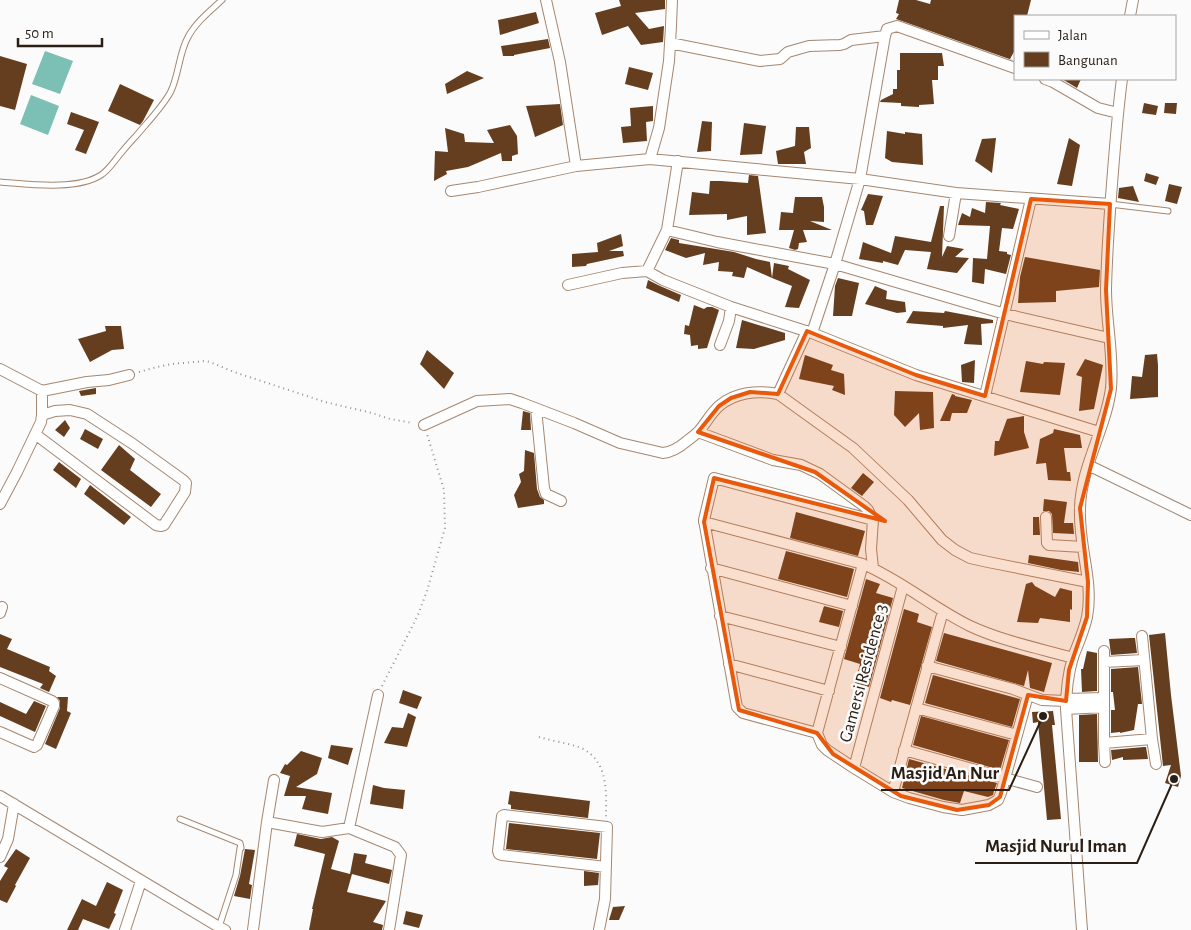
<svg xmlns="http://www.w3.org/2000/svg" width="1191" height="930" font-family="'Alegreya Sans',sans-serif">
<style>
.water{fill:#7cc0b5}
.building{fill:#643e1e}
.lines{fill:none;stroke-linecap:round;stroke-linejoin:round}
.service-casing{stroke:#a58770;stroke-width:7}
.minor-casing{stroke:#a58770;stroke-width:12}
.path{stroke:#98928e;stroke-width:2;stroke-dasharray:1 4;stroke-linecap:butt}
.service{stroke:#fff;stroke-width:5}
.minor{stroke:#fff;stroke-width:10}
.marked{fill:#e8590c;fill-opacity:0.2;stroke:#e8590c;stroke-width:4;stroke-linejoin:round}
.labels{text-anchor:middle;stroke-width:5;stroke-linejoin:round;paint-order:stroke}
.street-label{font-size:18px;fill:#2a1e15;stroke:#fbfbfb}
.leader{fill:none;stroke:#2a1e15;stroke-width:2}
.callout-dot{fill:#2a1e15;stroke:#fbfbfb;stroke-width:2}
.callout-label{font-size:19px;text-anchor:middle;font-weight:bold;fill:#2a1e15;stroke:#fbfbfb;stroke-width:5;stroke-linejoin:round;paint-order:stroke}
</style>
<rect width="100%" height="100%" fill="#fbfbfb"/>
<!-- water -->
<path class="water" d="M45,51l28,10 -13,33 -28,-10z
M31,95l28,11 -11,29 -28,-11z"/>
<!-- building -->
<path class="building" d="M619,0h46v9l-30,4 14,16 15,-3 -1,16 -22,3 -13,-19 -26,9 -7,-22 26,-7z
M899,0h17l14,4 1,-4h100l-4,16h-12v34l-5,9 5,2 -116,-41 -3,-1 3,-5 -3,-1z
M536,12l3,11 -39,12 -2,-15z
M548,39l2,9 -36,7v1h-11l-2,-10z
M900,53h42l2,13h-6v14h-6l2,24 -15,1v2l-18,-1v-3l-21,-1 1,-2 12,-6v-5h4v-19h3z
M0,56l27,8 -12,46 -15,-4z
M629,67l24,6 -5,17 -23,-6z
M467,71l17,7 -37,16 -2,-10z
M1062,79h19l-4,9z
M120,84l34,16 -11,21 -3,4 -32,-14z
M1144,103l14,3 -2,9 -14,-2z
M1165,103h12l-1,11 -12,-1z
M560,104l3,21 -28,12 -9,-31z
M653,106v15l-7,1 1,19 -24,2 -2,-16 10,-1 -1,-18z
M71,112l28,10 -13,32 -11,-4 9,-20 -17,-6z
M702,121l10,1 -1,29 -14,1z
M744,123l22,3 -4,28 -22,1z
M510,125l7,11 1,18 -6,2v5h-10l-1,-8 -33,14 -22,4 1,3 -13,7 1,-30 13,1 -3,-24 19,6 1,8 29,1 -7,-13z
M796,127h13l2,21 -7,4 2,12h-28l-2,-13 19,-5z
M887,131l18,3v-2l17,2 1,31 -31,-3 -7,-4z
M996,138l-4,35 -17,-12 7,-22z
M1069,138l11,7 -8,41 -15,-2z
M1146,173l13,4 -3,8 -12,-4z
M749,175l9,1 8,57 -19,2v-19l-20,4v-6l-38,1 3,-23 17,2 1,-13h11l27,2z
M1169,184l13,3 -5,17 -12,-3z
M1133,186l6,16 -21,-4 1,-10z
M868,194l15,2 -10,29h-7l-2,-14 -3,-1z
M795,197h27l2,10v15l-14,-1 22,9h-29l4,12 -8,1 -1,6 -3,1 -6,-2 5,-18h-15l2,-18 12,1z
M986,202l15,1 -1,2 19,4 -6,20 -11,-1 -3,23 8,1v2l4,1 -5,19 -21,-5 -1,15 -12,-2 1,-24 14,1 3,-33 -32,-1 4,-12 8,4 2,-9 13,5z
M940,206h4l-2,51 5,-11 17,3 -9,8 14,1 -12,15 -30,-4 4,-17 -26,-2 -7,15 -15,-4v2l-24,-4 4,-17 28,11 4,-17 36,6z
M621,234l2,12 -14,5h14l1,5 -37,8 -1,2 -14,1v-13l26,-2 -1,-9z
M671,238l8,2v3l55,9 22,7 14,3 2,16 -25,-11 -3,11 -12,-2 1,-4 -15,-1 1,-9 -16,3 2,-12 -19,5 -21,-8z
M1025,257l75,13 -1,17 -43,4v11l-38,1 2,-26z
M774,263l15,3 -1,3 22,11 -11,28 -14,-1 7,-21 -20,-8z
M838,278l21,5 -7,33h-19l2,-30z
M648,280l12,6 21,9 -2,7 -33,-14z
M875,286l12,5 -1,8 19,3 1,10 -9,1 -32,-9z
M694,305l10,4 3,-2h5l7,3 -12,38 -9,1v-4l-7,1 -1,-11 -6,-1 1,-9 4,1z
M913,311l31,2 1,-2 48,9v3l-12,1 1,21 -18,-1 4,-19 -25,3v-2l-37,-3z
M742,320l43,13v7l-31,9 -18,-1z
M105,326h16l3,23 -12,1 -22,12 -12,-23 28,-8z
M427,350l27,23 -10,16 -24,-25z
M1157,354l1,11v32l-28,2 2,-23 10,1 3,-22z
M805,355l28,10 -2,5 13,4 1,21 -13,-5 2,-4 -35,-7z
M1085,359l18,6 -9,44 -15,2 3,-34 -6,-2z
M975,360l-1,23 -12,-1 -1,-17z
M1026,361l17,3 1,-2 21,1 -5,32 -40,-3z
M96,388v6l-15,2 -2,-5z
M895,391l38,1 1,36 -14,2 -1,-17 -14,14 -11,-12z
M952,394l3,1v1l17,4 -5,13h-15l-2,8h-10z
M523,411l7,2 1,17h-10z
M1024,416v16l5,16 -35,8 1,-15h4l8,-22z
M65,420l5,8 -6,9 -9,-7z
M85,429l18,10 -5,10 -18,-10z
M1054,429l26,6 2,13h-18l3,24h3l1,9 -23,-1 -2,-17 -10,1 4,-25 13,-6z
M119,445l16,14 -5,11 31,24 -10,13 -50,-37z
M525,450l9,3 3,36 3,8 4,3v4l-26,4 -4,-13 7,-13 -2,-8 5,-3z
M59,462l22,17 -5,9 -23,-18z
M863,473l11,9 -12,14 -11,-8z
M90,485l41,32 -7,8 -40,-31z
M1044,499l23,3 -3,21h9l1,11 -21,-1 -1,-19 -3,-3h-6z
M796,512l69,19 -7,25 -68,-18z
M1033,517h6l1,18h-7z
M786,551l68,18 -7,28 -69,-18z
M1029,555l49,7 1,10 -18,-2 -33,-7z
M866,579l14,5 -4,9 17,5 -24,89 -14,-4 5,-19 -16,-5z
M1032,582l3,4 20,11 5,-9 12,3v19l-2,-1v13l-30,-4 -2,5 -21,-1 9,-38z
M824,606l19,5 -4,16 -20,-5z
M904,609l15,5 -2,8 15,5 -22,78 -18,-5 -1,2 -11,-4z
M944,633l108,30 -8,29 -14,-4 -2,-18 -4,16 -88,-25z
M1165,633l6,62 10,81 -3,11 -13,-4 6,-18 -8,1 -14,-131z
M0,634l12,5 -5,10 43,18 -1,4 7,5 -7,16 -9,-4 3,-4 -43,-17z
M1131,638h4l2,15 -26,2 -2,-16z
M1087,651l10,2v38l-15,1 -1,-23h2z
M1138,667l4,37h-4l-4,26 -14,3v-1l-9,1v-23h4l-2,-18h-2v-23z
M933,675l87,24 -8,28 -87,-24z
M403,690l19,7 -5,12 -18,-6z
M57,697h11l-1,14 4,2 -15,36 -11,-5 15,-36v-7z
M34,701l12,5 -11,26 -35,-16v-14l26,12z
M1053,711l2,14h-3l9,94 -14,1 -9,-98 -5,1 -1,-11z
M408,713l8,4 -9,30 -23,-4 8,-16 11,1z
M1097,714l1,48h-19v-47z
M921,716l88,24 -9,30 -87,-25z
M331,745l22,3 -5,17 -20,-7z
M1144,747h2l2,12 -25,1v-3l-11,3 -1,-10z
M301,751l21,7 -5,16 -21,13 36,6 -4,21 -26,-5 4,-13h-22l6,-20 -10,-3 5,-9 2,1z
M909,759l88,24 -3,8 -1,4 -5,2 -24,-6 -4,12 -16,-3 -42,-12z
M373,785l11,3 21,2 -2,19 -33,-5z
M510,791l80,10 -2,17 -77,-9v-4l-3,-1z
M509,823l91,10 -3,26 -91,-10z
M297,834l24,5 11,-2 7,4 -8,28 19,5 4,-21 13,2 -2,8 27,7 -3,14 -37,-10 -5,18 39,9 -13,21 10,3 -1,5h-73l4,-21h-1l13,-55 -31,-8z
M16,849l14,9 -15,27 1,1 -9,17 -7,-3v-19l8,-13 -4,-2z
M245,849l10,1 -6,34 3,1 -2,14 -16,-3 6,-20z
M584,871l15,2 -1,12 -14,1z
M107,882l16,8 -9,23 2,1 -7,15 -26,-10 -5,11h-11l15,-31 14,7z
M625,906l-6,14h-10l4,-13z
M406,911l17,4 -4,13 -16,-4z"/>
<g class="lines">
<!-- service casing -->
<g class="service-casing">
<path id="service" d="M0,182c28,2 76,9 101,-7 8,-5 14,-15 20,-22 5,-6 10,-12 15,-17 10,-12 29,-32 35,-45 8,-17 8,-38 17,-54 8,-15 22,-26 34,-37
M1110,204l58,7
M180,819l60,24 1,5h-1l-4,27 -17,52"/>
</g>
<!-- minor casing -->
<g class="minor-casing">
<path id="minor" d="M546,0l14,62 16,104
M1130,16l3,-16
M670,43l90,18 20,-2 8,-7 21,-6 31,-1 4,-1 7,-4 34,-4
M1045,79l8,3 45,26 20,5
M650,159l9,-31 10,-67 2,-35 1,-26
M678,161l-11,69 -20,41 16,9 68,27 81,26 104,42 183,57
M451,191l27,-4 98,-21 74,-7 210,20 96,14 154,11
M667,230l50,12 118,22 170,50 104,24
M949,236l7,-43
M568,285l54,-12 25,-2
M812,333l23,-69 25,-85 25,-143 2,-7 10,-3 118,42
M720,345l9,-24 2,-14
M0,369l42,22 45,-9 22,-2 20,-5
M778,394l29,-63
M985,396l46,-197
M536,409l8,79 2,6 15,7
M424,425l53,-24 33,-2 12,4 52,20 46,20 43,10c10,-1 17,-6 24,-12 4,-3 9,-7 12,-10 7,-8 12,-18 20,-25 16,-14 39,-16 59,-12l75,54 55,52 34,40 13,10 15,8 18,4 100,20
M698,432l75,28 28,5 19,9 44,32 4,4 5,10 -2,29 2,19
M35,434l121,91 5,1 3,-1 21,-33 1,-9 -3,-3 -50,-36 -46,-30 -17,-4 -15,1 -13,4
M1088,465l103,50
M0,504l17,-32 24,-50 1,-7v-24
M1046,517l1,26 2,2 34,2
M704,522l159,42c38,16 70,44 107,62 32,15 68,22 103,32
M711,568l141,38
M943,611l-50,181 16,6 34,9 19,3 27,-5 9,-5 3,-7 27,-98
M0,613l2,-6
M720,616l121,31
M1142,636l10,103 4,25
M1104,651v92l1,19
M1104,662l40,-2
M729,664l100,27
M927,666l86,23 29,11 24,1
M0,678l52,23 2,2v3l-17,39 -3,2 -34,-15
M1066,699l38,-1
M916,708l101,27
M1066,709l38,-2
M817,733l-74,-20 -6,-6 -33,-187 10,-42 159,42
M1104,743l48,-4
M904,750l133,37
M854,768l-27,-18 -5,-5 -5,-12 46,-169
M893,792l-39,-24 49,-182
M0,796l219,131 6,3
M267,822l7,-42
M349,828l29,-133
M0,857l8,-18 6,-35
M125,930l16,-49
M253,930l14,-108 55,10 27,-4 46,19 6,8 -12,75
M599,930l6,-31 2,-72 -103,-12 -2,1 -4,35 1,3 3,1 104,12
M1082,930l-16,-221c0,-18 2,-35 7,-52 5,-13 11,-26 14,-40 7,-36 -9,-72 -7,-109 1,-42 26,-79 31,-120 3,-33 -5,-66 -5,-98 1,-48 5,-96 9,-143 2,-23 4,-46 7,-68"/>
</g>
<!-- path -->
<path class="path" d="M139,372l18,-5 15,-3 33,-3 5,1 24,10 91,30 47,11 18,6 23,4
M382,686l36,-71 9,-24 18,-63 -1,-38 -17,-56
M539,737c13,4 29,6 42,11 28,13 25,44 25,70"/>
<!-- service -->
<use href="#service" class="service"/>
<!-- minor -->
<use href="#minor" class="minor"/>
</g>
<!-- marked area -->
<path class="marked" d="M1031,199l79,5 -4,86 5,99 -31,119 8,74 -1,35 -18,53 -3,31 -38,-6 -28,102 -11,8 -32,5 -56,-14 -68,-42 -16,-21 -78,-23 -35,-188 10,-44 171,43 -70,-49 -117,-40 21,-26 12,-8 19,-6 28,2 29,-63 109,44 69,21z"/>
<g class="labels">
<!-- street labels -->
<g class="street-label">
<text transform="translate(863 673) rotate(-75)" y="6">Gamersi Residence 3</text>
</g>
</g>
<!-- callouts -->
<path class="leader" d="M1043 716L1009 790H881M1174 779L1137 863H975"/>
<g class="callout-dot">
<circle cx="1043" cy="716" r="5"/>
<circle cx="1174" cy="779" r="5"/>
</g>
<g class="callout-label">
<text x="945" y="779">Masjid An Nur</text>
<text x="1056" y="852">Masjid Nurul Iman</text>
</g>
<!-- legend -->
<rect x="1014" y="15" width="162" height="65" fill="#fbfbfb" stroke="#a7a39f"/>
<rect x="1024" y="31" width="25" height="8" fill="#ffffff" stroke="#a7a39f"/>
<text x="1058" y="40" font-size="15" fill="#2a1e15">Jalan</text>
<rect x="1024" y="52" width="25" height="15" fill="#643e1e" stroke="#a7a39f"/>
<text x="1058" y="65" font-size="15" fill="#2a1e15">Bangunan</text>
<!-- scale -->
<path d="M18 38v8h84v-8" fill="none" stroke="#2a1e15" stroke-width="2.5"/>
<text x="25" y="38" font-size="15" fill="#2a1e15" stroke="#fbfbfb" stroke-width="4" paint-order="stroke">50 m</text>
</svg>
